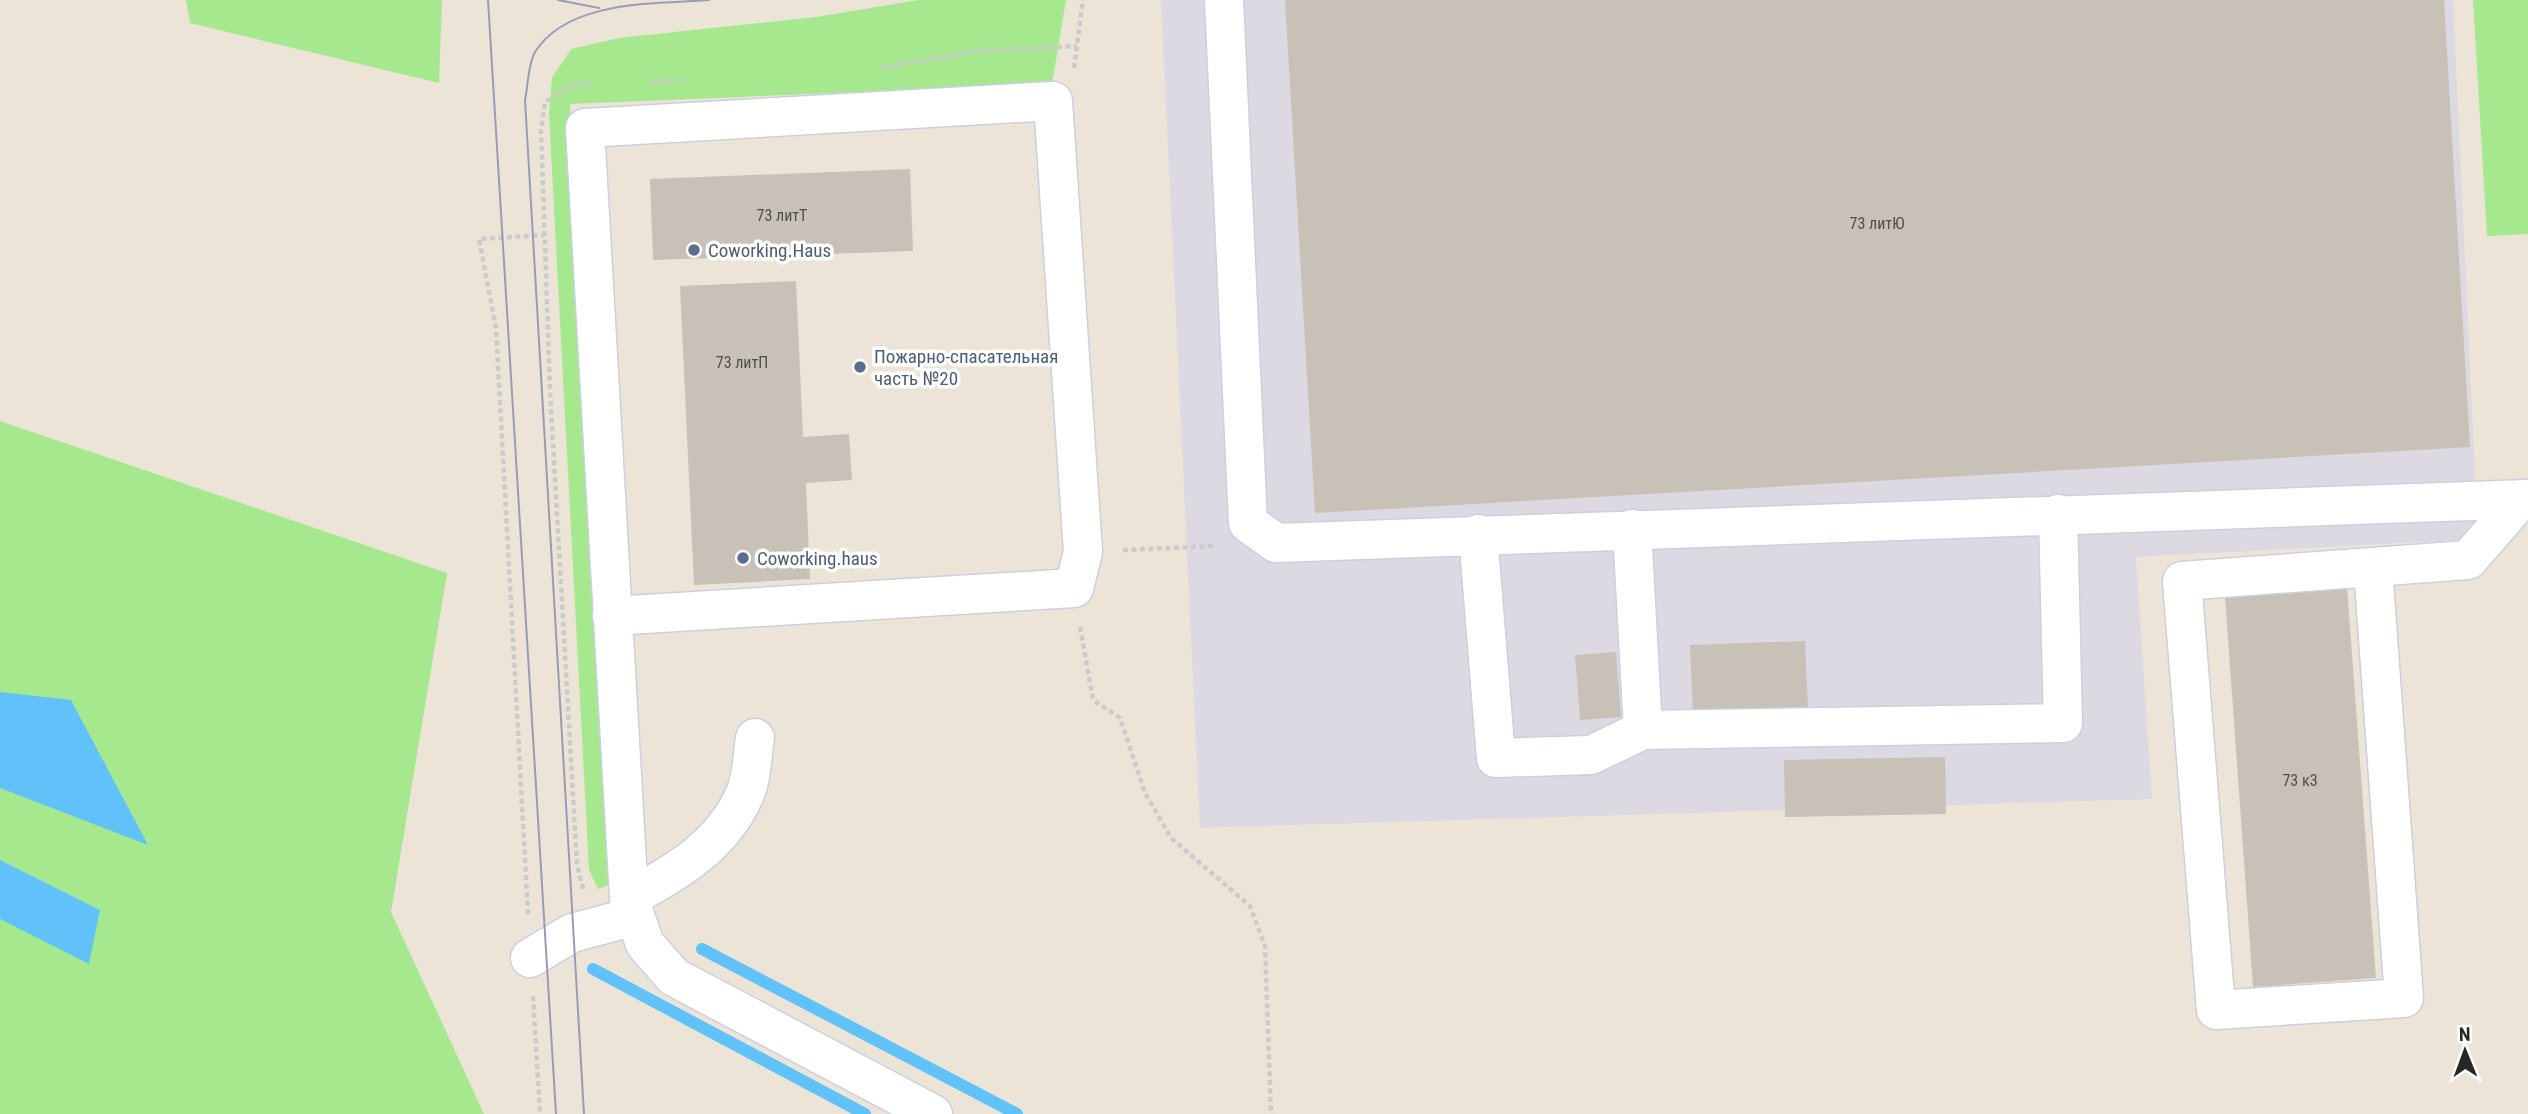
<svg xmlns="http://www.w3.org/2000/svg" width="2528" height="1114" font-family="'Roboto Condensed',sans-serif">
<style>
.industrial{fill:#ddd9e3}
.green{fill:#a5e88e}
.water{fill:#60c2f8}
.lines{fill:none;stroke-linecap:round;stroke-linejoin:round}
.stream{stroke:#60c2f8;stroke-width:12}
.building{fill:#c7c1b7}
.minor-casing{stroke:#cccfe2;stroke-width:41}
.path{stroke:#cbcbcb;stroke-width:4.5;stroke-dasharray:5 3.5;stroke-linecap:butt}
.minor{stroke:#fff;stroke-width:38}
.tram{stroke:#9a9bb4;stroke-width:2}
.service-dot{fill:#5c6f8a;stroke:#fff;stroke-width:2.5}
.labels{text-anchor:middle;stroke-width:7;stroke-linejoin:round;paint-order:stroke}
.number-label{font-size:16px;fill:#4f4e4b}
.service-label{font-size:19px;fill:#4e5e75;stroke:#fff;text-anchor:start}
</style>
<rect width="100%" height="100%" fill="#ece5d7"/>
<!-- industrial -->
<path class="industrial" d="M1161,0h1292l25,539 -342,18 16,242 -952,29z"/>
<!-- green -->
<path class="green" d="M186,0h256l-3,83 -249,-60z
M918,0h148l-14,84 -482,20 46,778 -18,7 -9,-19 -40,-757 3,-35 19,-29 48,-11 197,-21z
M2473,0h55v234l-41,2z
M0,421l447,152 -56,339 93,202h-484v-195l16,7 84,-16 -100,-50v-72l148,56 -141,-150 -7,-2z"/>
<!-- water -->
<path class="water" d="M0,692l71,8 77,145 -148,-57z
M0,860l100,50 -11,54 -89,-45z"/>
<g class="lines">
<!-- stream -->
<path class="stream" d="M702,949l315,165
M593,969l272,145"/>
</g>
<!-- building -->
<path class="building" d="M1285,0h1159l26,447 -1155,66z
M910,169l3,82 -260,9 -3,-81z
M796,281l7,156 46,-3 3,46 -46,3 4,96 -116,6 -14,-299z
M2347,587l29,391 -123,9 -28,-391z
M1805,641l3,68 -115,4 -3,-68z
M1616,652l5,65 -41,3 -5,-65z
M1945,757l1,57 -161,3 -1,-57z"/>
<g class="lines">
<!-- minor casing -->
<g class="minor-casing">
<path id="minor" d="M1224,0l24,523 28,20 1252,-44
M1632,529l11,201
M1478,534l18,224 95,-3 52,-25 420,-7 -5,-209
M2373,568l31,430 -188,12 -34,-429 286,-21 53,-61
M612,616l462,-28 9,-36 -30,-451 -468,27 44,770 16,46 29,33 259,137
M629,898c46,-25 92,-51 115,-102 8,-16 8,-40 11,-58
M530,958l42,-25 63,-17"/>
</g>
<!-- path -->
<path class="path" d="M880,68l97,-17 99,-5
M1074,68l9,-68
M650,82l33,-2
M1123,550l92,-4
M1080,627l13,73 27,18 25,75 26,45 79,68 15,40 6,168
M583,889l-6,-24 -27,-474 -9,-261 4,-28 29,-18 18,1
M528,914l-32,-586 -17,-89 65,-4
M533,996l7,118"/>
<!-- minor -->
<use href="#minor" class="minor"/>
<!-- tram -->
<path class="tram" d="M488,0l68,1114
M558,0l41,8
M584,1114l-59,-1014c3,-14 3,-36 10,-48 33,-52 119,-48 174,-52"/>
</g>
<!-- markers -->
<g class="service-dot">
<circle cx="694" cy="250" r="7"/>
<circle cx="860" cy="367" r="7"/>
<circle cx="743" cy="558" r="7"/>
</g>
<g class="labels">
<!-- number labels -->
<g class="number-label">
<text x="782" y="221">73 литТ</text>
<text x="1877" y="229">73 литЮ</text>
<text x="742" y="368">73 литП</text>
<text x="2300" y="786">73 к3</text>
</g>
<!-- service labels -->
<g class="service-label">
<text x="708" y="257">Coworking.Haus</text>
<text x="874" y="363">Пожарно-спасательная<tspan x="874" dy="22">часть №20</tspan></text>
<text x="757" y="565">Coworking.haus</text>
</g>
</g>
<!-- north arrow -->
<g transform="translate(2465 1051) rotate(359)" stroke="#ffffff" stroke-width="5" paint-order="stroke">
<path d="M0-5L12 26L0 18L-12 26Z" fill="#272727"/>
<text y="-10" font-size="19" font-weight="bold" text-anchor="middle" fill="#272727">N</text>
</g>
</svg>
